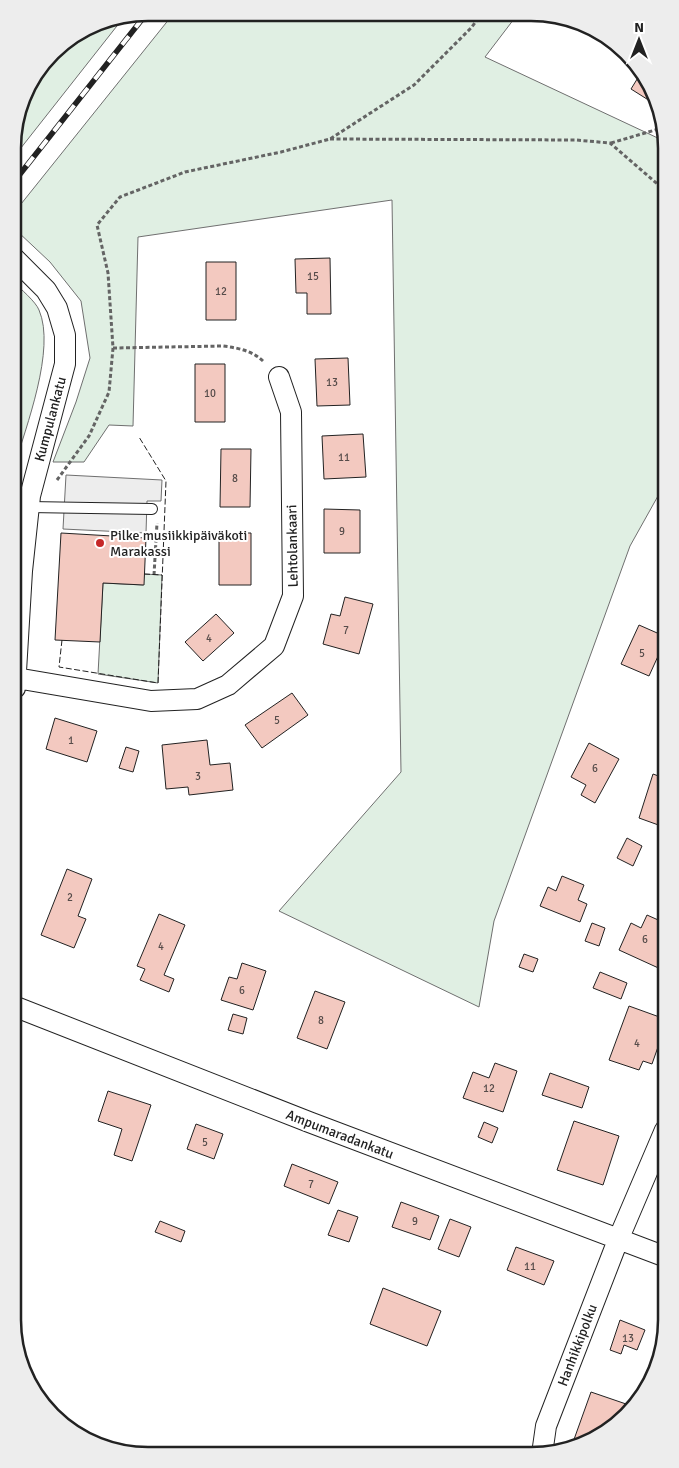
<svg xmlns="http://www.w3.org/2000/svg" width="679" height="1468" font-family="Signika,sans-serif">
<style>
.green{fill:#e0efe3;stroke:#6f6f6f}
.parking{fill:#ededed;stroke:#6f6f6f}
.building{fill:#f3c9c0;stroke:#222}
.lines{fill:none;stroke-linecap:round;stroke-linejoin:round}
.lane-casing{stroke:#222;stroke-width:12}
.street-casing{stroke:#222;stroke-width:22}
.path{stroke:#646464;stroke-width:3;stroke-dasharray:4 2.5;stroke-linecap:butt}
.lane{stroke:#fff;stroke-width:10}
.street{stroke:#fff;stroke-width:20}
.rail-casing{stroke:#222;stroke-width:5.5}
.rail{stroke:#fff;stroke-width:4;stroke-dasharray:11;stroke-linecap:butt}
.fence{stroke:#222;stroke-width:1;stroke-dasharray:6 2.5;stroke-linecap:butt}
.poi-dot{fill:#c62828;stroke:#fff;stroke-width:2}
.labels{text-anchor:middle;stroke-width:4;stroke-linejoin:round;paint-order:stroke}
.number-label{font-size:11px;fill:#564c4a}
.street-label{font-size:14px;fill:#222;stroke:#fff}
.poi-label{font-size:14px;fill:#222;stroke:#fff;text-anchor:start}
.rim{fill:none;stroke:#222;stroke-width:2.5}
</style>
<rect width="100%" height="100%" fill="#fff"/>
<!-- green -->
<path class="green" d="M174,13l343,2 -32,42 177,83 1,347 -33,59 -136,375 -15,86 -200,-96 122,-139 -9,-572 -254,37 -5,189 -24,-1 -25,37h-31l23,-60 14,-44 -9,-57 -31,-39 -33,-31v-22z
M124,17l-111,141v-19l14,-51 32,-42 38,-23z
M13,282c7,6 23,20 26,28 17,39 -13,117 -25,157z
M144,574l18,1 -4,108 -60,-9 5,-91 40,2z"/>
<!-- parking -->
<path class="parking" d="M66,475l96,5 -1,21h-14l-1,32 -83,-4z"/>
<!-- building -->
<path class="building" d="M639,76l13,22 -2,3 -19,-12z
M330,258l1,56h-24v-21h-11l-1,-34z
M206,262h30v58h-30z
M348,358l2,47 -33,1 -2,-47z
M195,364h30v58h-30z
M363,434l3,43 -42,2 -2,-43z
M221,449h30l-1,58h-30z
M324,509l36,1v43h-36z
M61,533l85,5 -2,47 -41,-2 -3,59 -45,-2z
M219,533h32v52h-32z
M345,597l28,7 -14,50 -36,-10 8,-30 9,2z
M216,614l18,19 -31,28 -18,-19z
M639,625l25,11v7l-15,33 -28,-12z
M292,693l16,22 -46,33 -17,-23z
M55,718l42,13 -10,31 -41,-13z
M207,740l3,25 20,-2 3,27 -44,5 -1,-8 -22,2 -4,-44z
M589,743l30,16 -24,44 -14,-8 5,-10 -15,-8z
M126,747l13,4 -6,21 -14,-4z
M653,774l11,4v49l-25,-9z
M627,838l15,8 -9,20 -16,-8z
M67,869l25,10 -14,37 8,3 -12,29 -33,-13z
M562,876l22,9 -6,15 9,4 -7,18 -40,-16 8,-19 8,4z
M159,914l26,11 -21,50 10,4 -5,13 -29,-12 5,-11 -8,-3z
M647,915l18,8v48l-46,-21 12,-27 10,5z
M592,923l13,5 -6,18 -14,-5z
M524,954l14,5 -5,13 -14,-5z
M242,963l24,8 -13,39 -32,-10 8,-23 8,2z
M600,972l27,11 -6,16 -28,-11z
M315,991l30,11 -18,47 -30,-11z
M629,1006l36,13v8l-13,37 -9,-3 -4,9 -30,-10z
M233,1014l14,4 -4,16 -15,-4z
M495,1063l22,8 -14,41 -40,-14 10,-26 16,6z
M550,1073l39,14 -7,21 -40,-13z
M108,1091l43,14 -19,56 -18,-6 8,-26 -24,-8z
M574,1121l45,15 -16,49 -46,-15z
M484,1122l14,6 -6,15 -14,-6z
M196,1124l27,10 -9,25 -27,-10z
M292,1164l46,18 -9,22 -45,-18z
M401,1202l38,14 -9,24 -38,-13z
M338,1210l20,7 -9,25 -21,-7z
M450,1219l21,8 -12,30 -21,-8z
M160,1221l25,10 -4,11 -26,-10z
M516,1247l38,14 -10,24 -37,-15z
M383,1288l58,23 -14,35 -57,-22z
M620,1320l25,10 -8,20 -13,-5 -3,9 -11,-4z
M591,1392l38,13 -3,9 -20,18 -30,14 -4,-1z"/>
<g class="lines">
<!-- lane casing -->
<g class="lane-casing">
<path id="lane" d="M29,507l123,2"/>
</g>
<!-- street casing -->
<g class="street-casing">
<path id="street" d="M13,257l33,33 11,18 8,27v29l-35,132 -8,75 -7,117
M16,678l135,23 46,-2 31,-14 46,-39 19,-50 -2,-184 -12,-35
M16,1007l293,115 357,135
M544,1451l-1,-4 3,-21 72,-186 47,-110"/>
</g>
<!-- path -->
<path class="path" d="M330,139l246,1 34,3 52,45
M611,143l51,-15
M113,348l110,-2c16,2 30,5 41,16
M57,480l32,-44 20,-44 4,-44 -5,-75 -11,-48 23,-28 65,-25 96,-20 49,-13 84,-54 57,-57 10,-13
M154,575l3,-52"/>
<!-- lane -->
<use href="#lane" class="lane"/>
<!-- street -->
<use href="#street" class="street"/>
<!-- rail casing -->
<g class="rail-casing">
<path id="rail" d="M13,183l134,-170"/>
</g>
<!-- rail -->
<use href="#rail" class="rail"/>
<!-- fence -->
<path class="fence" d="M144,574l18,1
M62,640l-3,27 99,16 8,-202 -27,-44"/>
</g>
<!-- markers -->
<circle class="poi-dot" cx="100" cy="543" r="5"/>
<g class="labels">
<!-- number labels -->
<g class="number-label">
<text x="313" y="280">15</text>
<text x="221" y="295">12</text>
<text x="332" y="386">13</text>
<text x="210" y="397">10</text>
<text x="344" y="461">11</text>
<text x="235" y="482">8</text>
<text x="342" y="535">9</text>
<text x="346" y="634">7</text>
<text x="209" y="642">4</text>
<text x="642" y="657">5</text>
<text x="277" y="724">5</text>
<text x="71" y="744">1</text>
<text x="595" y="772">6</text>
<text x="198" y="780">3</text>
<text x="70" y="901">2</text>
<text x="645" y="943">6</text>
<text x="161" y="950">4</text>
<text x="242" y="994">6</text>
<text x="321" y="1024">8</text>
<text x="637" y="1047">4</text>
<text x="489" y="1092">12</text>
<text x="205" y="1146">5</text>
<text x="311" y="1188">7</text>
<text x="415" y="1225">9</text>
<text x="530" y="1270">11</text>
<text x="628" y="1342">13</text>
</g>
<!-- street labels -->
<g class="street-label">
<text transform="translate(50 419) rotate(-75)" y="5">Kumpulankatu</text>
<text transform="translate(292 546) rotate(-91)" y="5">Lehtolankaari</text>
<text transform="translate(340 1134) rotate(21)" y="5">Ampumaradankatu</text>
<text transform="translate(577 1345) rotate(-69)" y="5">Hanhikkipolku</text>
</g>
<!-- poi labels -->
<g class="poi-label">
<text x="110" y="540">Pilke musiikkipäiväkoti<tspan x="110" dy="16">Marakassi</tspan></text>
</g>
</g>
<!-- crop -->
<path d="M0 0H679V1468H0ZM148 21H531A127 127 0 0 1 658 148V1320A127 127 0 0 1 531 1447H148A127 127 0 0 1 21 1320V148A127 127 0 0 1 148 21Z" fill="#ededed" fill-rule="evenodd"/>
<path class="rim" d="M148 21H531A127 127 0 0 1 658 148V1320A127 127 0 0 1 531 1447H148A127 127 0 0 1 21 1320V148A127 127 0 0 1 148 21Z"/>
<!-- north arrow -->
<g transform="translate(639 40)" stroke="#ffffff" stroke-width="4" paint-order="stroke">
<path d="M0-4L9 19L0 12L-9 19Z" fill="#222222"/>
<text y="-8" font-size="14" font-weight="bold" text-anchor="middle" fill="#222222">N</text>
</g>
</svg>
